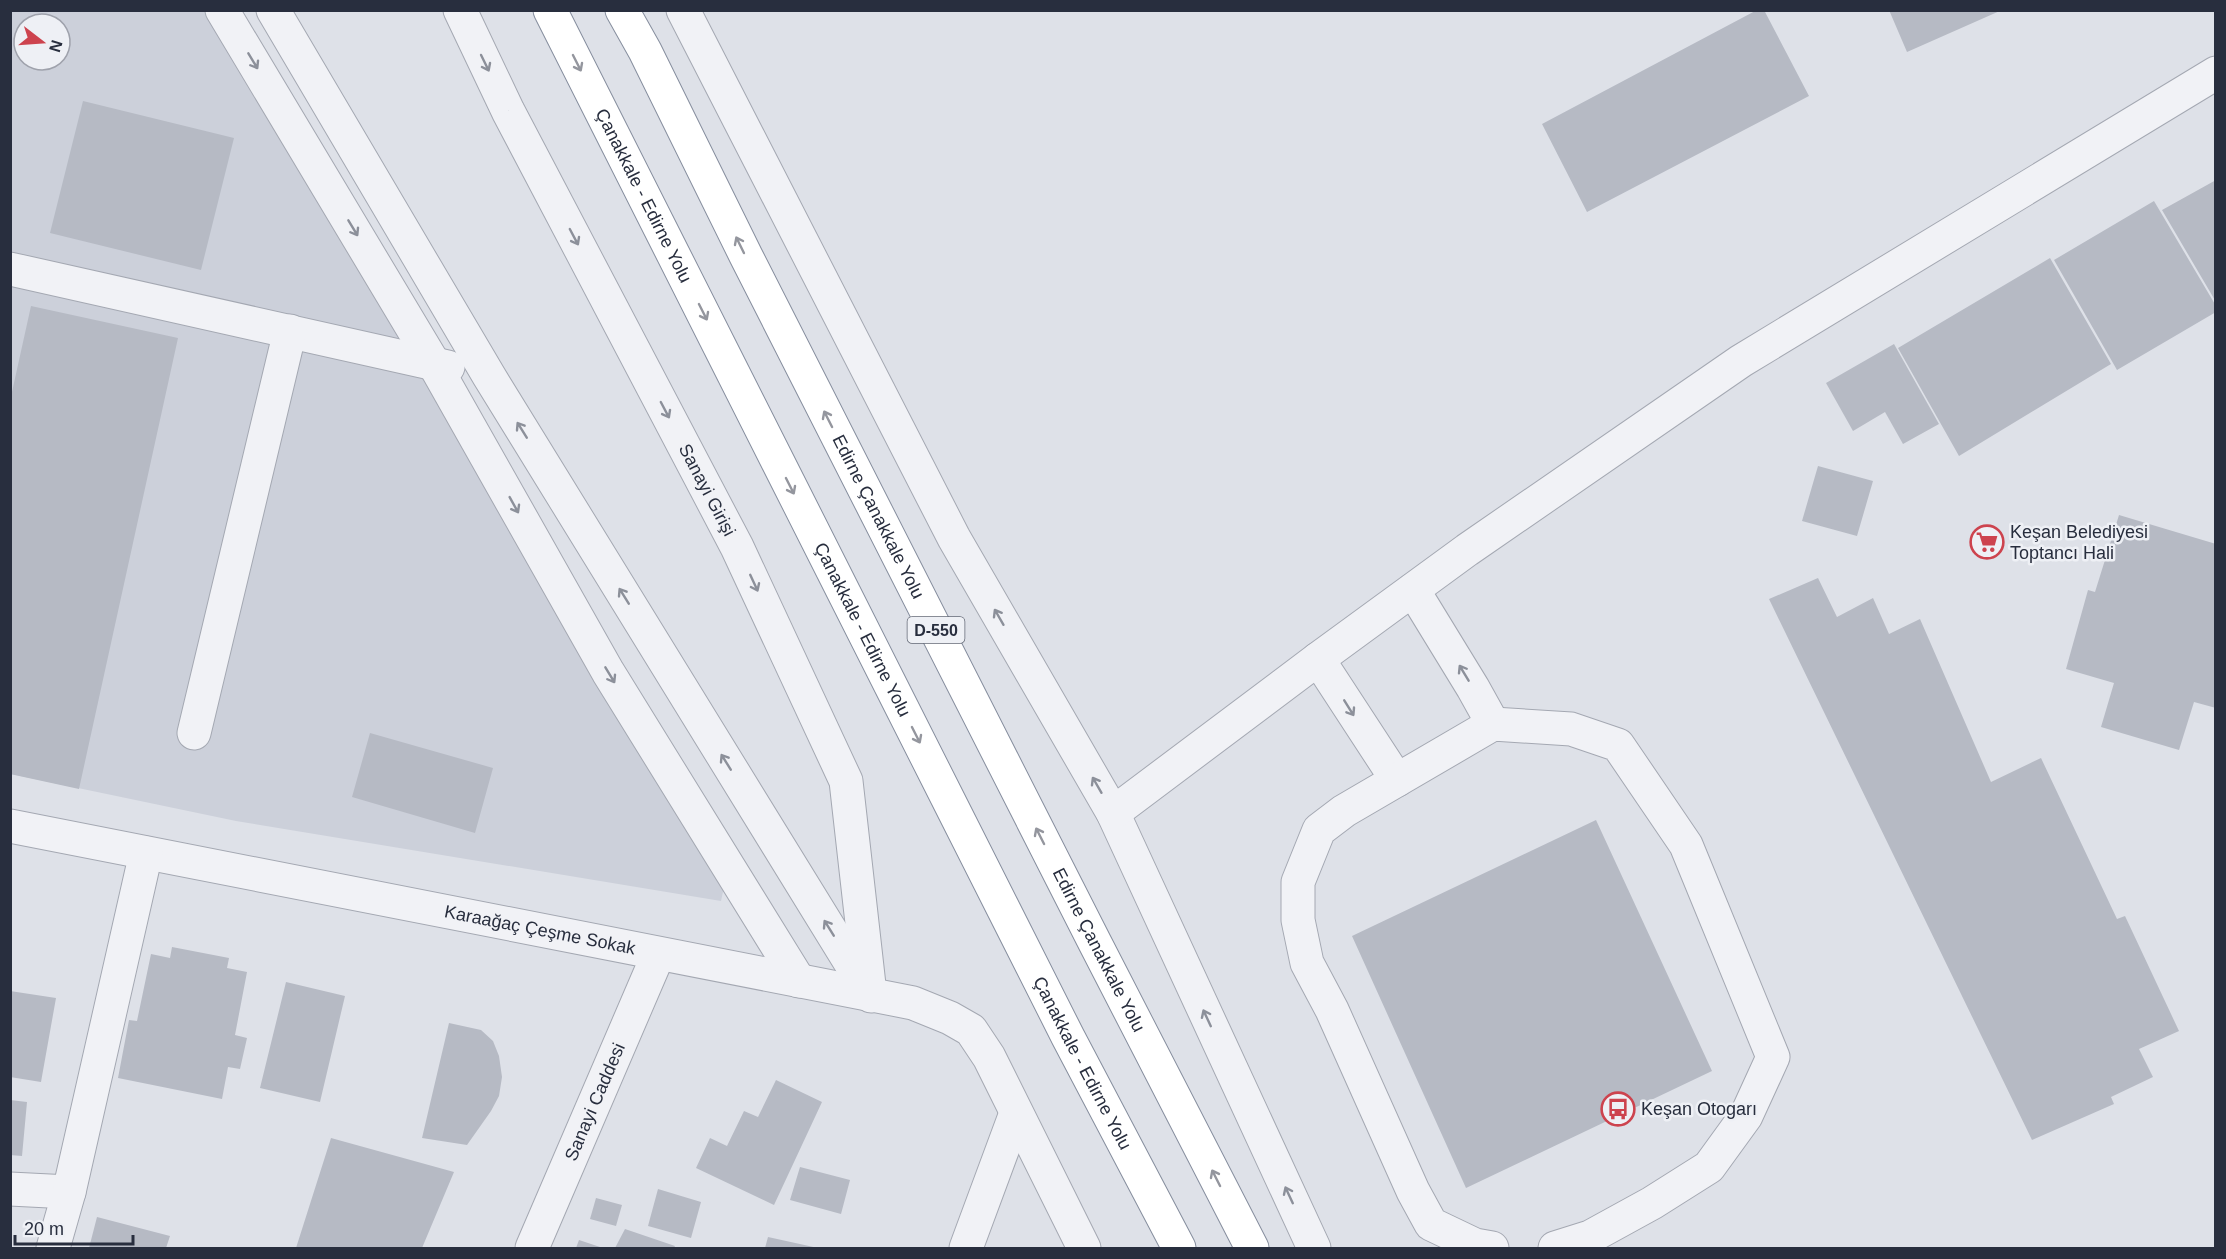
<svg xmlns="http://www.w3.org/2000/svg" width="2226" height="1259" font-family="Helvetica,sans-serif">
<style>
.built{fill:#ccd0da;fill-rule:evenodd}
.building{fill:#b6bac4}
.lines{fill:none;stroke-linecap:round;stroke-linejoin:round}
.minor-casing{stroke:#a4a8b2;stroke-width:35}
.highway-casing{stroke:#868e9e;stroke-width:35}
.minor{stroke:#f1f2f6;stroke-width:33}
.highway{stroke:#fff;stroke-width:33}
.oneway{stroke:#8c909a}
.oneway2{stroke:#94969e}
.labels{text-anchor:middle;stroke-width:5;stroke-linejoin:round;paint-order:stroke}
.shield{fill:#eef0f5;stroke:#636875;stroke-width:1.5}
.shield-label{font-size:16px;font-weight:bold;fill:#282e3e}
.street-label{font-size:18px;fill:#282e3e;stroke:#eef0f5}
.poi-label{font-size:18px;fill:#282e3e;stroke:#eef0f5;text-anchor:start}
</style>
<rect width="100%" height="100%" fill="#dee1e8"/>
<!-- built -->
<path class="built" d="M11,11h199l514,876 -3,14 -485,-80 -225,-47zM24,24h36v36h-36z"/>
<!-- building -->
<path class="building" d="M1757,10h7l45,86 -222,116 -45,-88z
M1889,10h113l-95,42z
M83,101l151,37 -33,132 -151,-37z
M2216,180v122l-54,-92z
M2154,201l62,105v6l-99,58 -63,-110z
M2050,258l61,106 -152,92 -61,-108z
M31,306l147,32 -99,451 -69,-15v-373z
M1894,344l45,80 -36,20 -18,-32 -32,19 -27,-48z
M1818,466l55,15 -16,55 -55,-15z
M2119,515l97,29v164l-22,-6 -15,48 -78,-23 13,-44 -48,-14 22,-79 7,2z
M1818,578l19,39 36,-19 16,36 31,-15 71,163 50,-24 76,161 8,-3 54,115 -40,18 14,28 -42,20 3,7 -82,36 -263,-541z
M370,733l123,35 -18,65 -123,-36z
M1596,820l116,251 -246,117 -114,-252z
M172,947l57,11 -2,10 20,4 -12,63 12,3 -7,31 -12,-2 -6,32 -104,-21 11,-58 8,1 14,-67 19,4z
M286,982l59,14 -25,106 -60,-14z
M10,991l46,7 -15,84 -31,-5z
M449,1023l32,7 12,11 6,15 3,21 -3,19 -8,15 -24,34 -45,-7z
M776,1080l46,22 -48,103 -78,-37 14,-30 17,8 17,-35 14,6z
M10,1100l17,2 -5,54 -12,-1z
M331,1138l123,34 -32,76h-126z
M800,1167l50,13 -9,34 -51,-14z
M658,1189l43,13 -10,36 -43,-12z
M596,1198l26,7 -6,21 -26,-7z
M97,1217l73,19 -4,12h-77z
M625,1229l50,17 -1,2h-59z
M768,1237l50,11h-53z
M579,1240l24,8h-27z"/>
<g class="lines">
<!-- minor casing -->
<g class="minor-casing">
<g id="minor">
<path d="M222,10l212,354 174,308 191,309"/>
<path d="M273,10l216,366 382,620"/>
<path id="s1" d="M460,10l48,101 229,436 109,234 23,204"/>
<path d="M683,10l271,528 159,275 201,435"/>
<path d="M10,269l438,98"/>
<path d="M1413,590l60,98 20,36"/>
<path d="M1318,659l79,121"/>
<path d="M194,733l96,-402"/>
<path d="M1113,813l205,-154 149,-109 274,-189 475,-288"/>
<path id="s2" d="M10,826l903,177 37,15 21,12 18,27 95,191"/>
<path d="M10,1189l59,3"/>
<path d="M53,1248l16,-56 77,-339"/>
<path id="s3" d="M532,1248l126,-293"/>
<path d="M966,1248l50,-135"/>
<path d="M1492,1248l-17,-3 -44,-21 -18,-33 -81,-181 -25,-47 -9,-43v-38l21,-52 25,-19 149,-87 78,5 47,16 68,100 87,212 -27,59 -37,51 -57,36 -62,34 -35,11"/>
</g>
</g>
<!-- highway casing -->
<g class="highway-casing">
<g id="highway">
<path id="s4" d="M550,10l518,1027 111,211"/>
<path id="s5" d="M622,10l23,41 101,205 349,687 157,305"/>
</g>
</g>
<!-- minor -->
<use href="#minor" class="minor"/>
<!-- highway -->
<use href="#highway" class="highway"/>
</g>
<!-- one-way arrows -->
<defs><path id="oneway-shaft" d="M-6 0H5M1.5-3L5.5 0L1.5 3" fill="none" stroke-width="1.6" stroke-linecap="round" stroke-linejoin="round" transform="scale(1.5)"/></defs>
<g class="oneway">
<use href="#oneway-shaft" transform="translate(253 61) rotate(59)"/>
<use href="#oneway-shaft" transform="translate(485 63) rotate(64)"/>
<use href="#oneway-shaft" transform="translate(353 228) rotate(59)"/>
<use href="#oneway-shaft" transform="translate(574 237) rotate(62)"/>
<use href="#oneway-shaft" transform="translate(665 410) rotate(62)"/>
<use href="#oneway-shaft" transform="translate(522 430) rotate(-122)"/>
<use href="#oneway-shaft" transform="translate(514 505) rotate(61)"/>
<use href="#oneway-shaft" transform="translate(754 583) rotate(65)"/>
<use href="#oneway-shaft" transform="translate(624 596) rotate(-122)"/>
<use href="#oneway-shaft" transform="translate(999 617) rotate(-120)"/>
<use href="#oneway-shaft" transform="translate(1464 673) rotate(-121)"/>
<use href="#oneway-shaft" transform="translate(610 675) rotate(59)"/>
<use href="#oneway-shaft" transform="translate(1349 708) rotate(58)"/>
<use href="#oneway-shaft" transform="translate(726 762) rotate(-122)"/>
<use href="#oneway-shaft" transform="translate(1097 785) rotate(-120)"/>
<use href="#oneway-shaft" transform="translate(829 928) rotate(-122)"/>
<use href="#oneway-shaft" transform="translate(1207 1018) rotate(-115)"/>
<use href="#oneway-shaft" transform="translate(1289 1195) rotate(-115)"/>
</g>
<g class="oneway2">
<use href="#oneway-shaft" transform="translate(577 63) rotate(63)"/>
<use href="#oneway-shaft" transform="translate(740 245) rotate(-116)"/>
<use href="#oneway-shaft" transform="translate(703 312) rotate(63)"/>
<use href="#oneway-shaft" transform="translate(828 419) rotate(-117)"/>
<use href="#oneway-shaft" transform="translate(790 486) rotate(63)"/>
<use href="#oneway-shaft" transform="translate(916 735) rotate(63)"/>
<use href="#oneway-shaft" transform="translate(1040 836) rotate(-117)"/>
<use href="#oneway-shaft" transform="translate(1216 1178) rotate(-117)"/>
</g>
<!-- icons -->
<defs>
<g id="supermarket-ring" transform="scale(1.725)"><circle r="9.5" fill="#eef0f5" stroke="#cd434e" stroke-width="1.5"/><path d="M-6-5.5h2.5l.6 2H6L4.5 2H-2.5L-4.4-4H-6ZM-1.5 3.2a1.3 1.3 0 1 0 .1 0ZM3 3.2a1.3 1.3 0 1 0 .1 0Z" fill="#cd434e"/></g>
<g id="bus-ring" transform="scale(1.725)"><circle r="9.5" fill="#eef0f5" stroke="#cd434e" stroke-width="1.5"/><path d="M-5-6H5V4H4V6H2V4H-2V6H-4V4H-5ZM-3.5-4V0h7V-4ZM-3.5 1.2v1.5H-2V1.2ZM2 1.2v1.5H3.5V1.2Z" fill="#cd434e"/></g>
</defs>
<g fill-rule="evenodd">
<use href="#supermarket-ring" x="1987" y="542"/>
<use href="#bus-ring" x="1618" y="1109"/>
</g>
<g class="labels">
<!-- shield labels -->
<rect class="shield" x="907.5" y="617" width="57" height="26" rx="4.5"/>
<g class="shield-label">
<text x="936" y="636">D-550</text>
</g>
<!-- street labels -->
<g class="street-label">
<text dy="6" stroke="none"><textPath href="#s4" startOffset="208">Çanakkale - Edirne Yolu</textPath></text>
<text dy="6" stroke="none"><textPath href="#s1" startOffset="540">Sanayi Girişi</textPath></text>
<text dy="6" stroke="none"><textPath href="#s5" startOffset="568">Edirne Çanakkale Yolu</textPath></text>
<text dy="6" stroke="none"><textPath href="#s4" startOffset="694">Çanakkale - Edirne Yolu</textPath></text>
<text dy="6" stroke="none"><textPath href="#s2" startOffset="540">Karaağaç Çeşme Sokak</textPath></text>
<text dy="6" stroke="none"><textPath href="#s5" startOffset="1054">Edirne Çanakkale Yolu</textPath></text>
<text dy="6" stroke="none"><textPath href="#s4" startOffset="1180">Çanakkale - Edirne Yolu</textPath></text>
<text dy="6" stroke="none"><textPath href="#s3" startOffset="159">Sanayi Caddesi</textPath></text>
</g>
<!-- poi labels -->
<g class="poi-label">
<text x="2010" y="538">Keşan Belediyesi<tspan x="2010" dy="21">Toptancı Hali</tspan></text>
<text x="1641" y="1115">Keşan Otogarı</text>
</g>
</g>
<!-- border -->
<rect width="2226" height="1259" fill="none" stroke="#282e3e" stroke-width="24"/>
<!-- north arrow -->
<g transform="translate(42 42) rotate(107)"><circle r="28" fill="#eef0f5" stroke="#9fa2ac" stroke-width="1.5"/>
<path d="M0-4.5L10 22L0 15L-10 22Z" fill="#cd434e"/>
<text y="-9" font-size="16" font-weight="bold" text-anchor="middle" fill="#282e3e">N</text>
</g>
<!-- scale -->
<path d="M15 1235v9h118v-9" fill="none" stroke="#282e3e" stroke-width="3"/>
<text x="24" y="1235" font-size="18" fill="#282e3e" stroke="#eef0f5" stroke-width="4.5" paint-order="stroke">20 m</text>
</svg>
